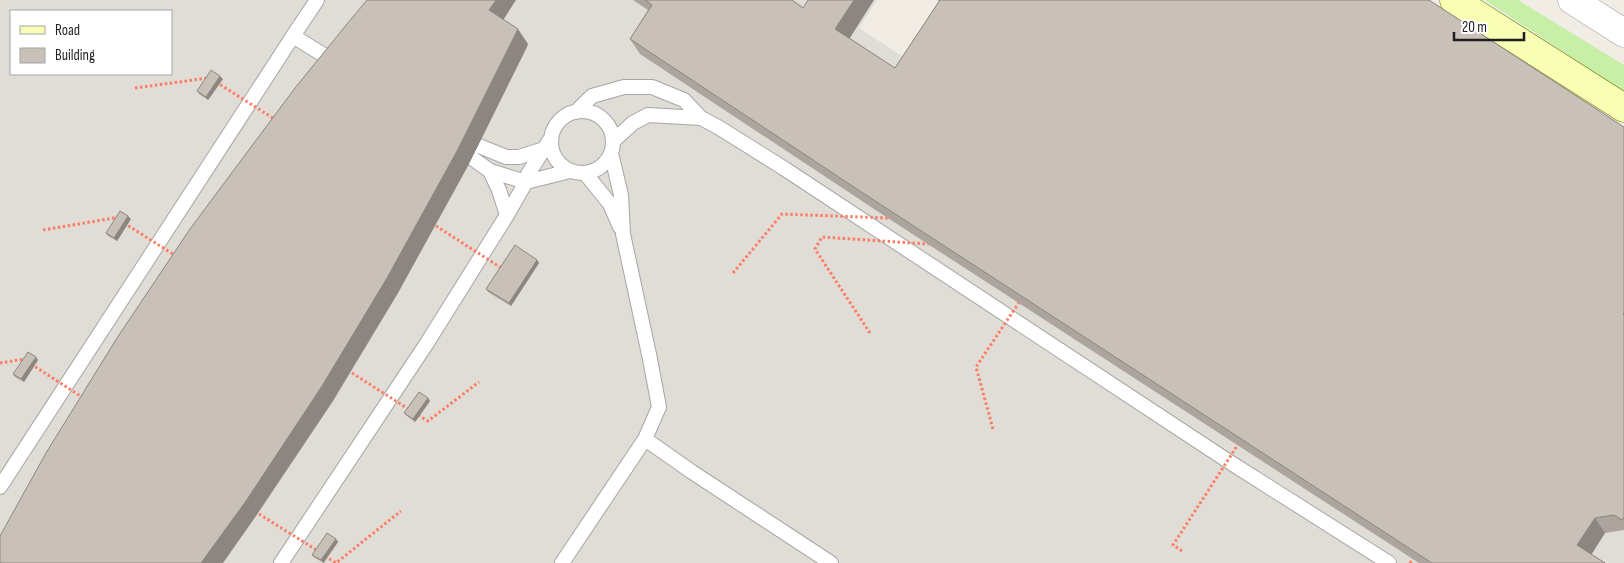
<svg xmlns="http://www.w3.org/2000/svg" width="1624" height="563" font-family="'Sofia Sans Condensed',sans-serif">
<style>
.airport{fill:#dfddd6;fill-rule:evenodd}
.grass{fill:#c7efa7}
.lines{fill:none;stroke-linecap:round;stroke-linejoin:round}
.service-casing{stroke:#a6a6a6;stroke-width:16}
.tertiary-casing{stroke:#a6a6a6;stroke-width:29}
.secondary-casing{stroke:#6a7c00;stroke-width:29}
.path{stroke:#ff7d67;stroke-width:3;stroke-dasharray:2.5 2.5;stroke-linecap:butt}
.service{stroke:#fff;stroke-width:14}
.tertiary{stroke:#fff;stroke-width:28}
.secondary{stroke:#f8ffb5;stroke-width:28}
.path-bridge{stroke:#ff7d67;stroke-width:3;stroke-dasharray:2.5 2.5;stroke-linecap:butt}
.wall{fill:#ada59d}
.shaded-wall{fill:#8d8680}
.building{fill:#c9c0b7;stroke:#8d8680}
</style>
<rect width="100%" height="100%" fill="#f1ede5"/>
<!-- airport -->
<path class="airport" d="M0,0h877l-18,28 69,45 84,-73 612,523v40h-1624zM11,11h160v63h-160z"/>
<!-- grass -->
<path class="grass" d="M1485,0h33l106,65v27z"/>
<g class="lines">
<!-- service casing -->
<g class="service-casing">
<path id="service" d="M317,0l-24,36 45,28
M551 142a31 31 0 1 1 62 0a31 31 0 1 1-62 0Z
M576,112l16,-16 32,-9h28l32,13 17,18
M462,139l44,18h13l25,-8
M613,141l20,-18 15,-8 53,3 17,9 67,42 443,292 161,102
M458,148l32,23 36,11 44,-11
M611,153l10,42 2,39 27,125 9,48 -14,32
M490,171l9,19 8,25
M585,173l25,31 10,23
M0,487l293,-451
M281,563l146,-220 80,-128 19,-33 2,-8 23,-36
M562,563l83,-124 47,33 139,91"/>
</g>
<!-- tertiary casing -->
<g class="tertiary-casing">
<path id="tertiary" d="M1572,0l52,33"/>
</g>
<!-- secondary casing -->
<g class="secondary-casing">
<path id="secondary" d="M1454,0l170,108"/>
</g>
<!-- path -->
<path class="path" d="M1410,563l4,-6"/>
<!-- service -->
<use href="#service" class="service"/>
<!-- tertiary -->
<use href="#tertiary" class="tertiary"/>
<!-- secondary -->
<use href="#secondary" class="secondary"/>
<!-- path-bridge -->
<path class="path-bridge" d="M216,82l60,38
M135,88l73,-10
M124,223l52,33
M436,226l67,43
M43,230l71,-12 4,2
M733,273l49,-59 105,4 3,-3
M870,333l-55,-84 7,-12 106,7 2,-2
M0,363l24,-4 2,1
M31,364l54,35
M352,373l58,37
M418,415l10,6 51,-39
M993,429l-17,-62 44,-66
M259,514l59,37
M1182,551l-9,-6 66,-102
M325,556l11,7 65,-52"/>
</g>
<!-- wall -->
<path class="wall" d="M633,0h159l103,68 44,-67 -2,-1h492l195,127v403l-19,3 -14,21 14,9h-186l-545,-354 -234,-155 -10,-15 18,-29z
M223,79l-15,21 -9,-6 -2,-3z
M131,219l-14,22 -9,-5 -2,-3z
M537,260l2,3 -28,43 -23,-14 -2,-3z
M38,360l-14,22 -9,-5 -2,-3z
M428,398l2,3 -15,21 -8,-6 -3,-3z
M336,539l2,3 -14,21 -9,-5 -3,-3z"/>
<!-- shaded-wall -->
<path class="shaded-wall" d="M496,0h20l-16,25 -11,-15z
M854,0h20l-28,44 -11,-15z
M518,29l10,15 -1,3 -59,119 -70,127 -65,108 -77,115 -33,47h-22z
M220,76l3,3 -15,21 -2,-3z
M128,216l3,3 -14,22 -3,-3z
M537,260l2,3 -28,43 -2,-3z
M36,357l2,3 -14,22 -3,-3z
M428,398l2,3 -15,21 -2,-3z
M1595,518l10,15 -17,27 -11,-15z
M336,539l2,3 -15,21 -2,-3z"/>
<!-- building -->
<path class="building" d="M367,0h129l-7,10 29,19 -61,122 -70,127 -65,108 -76,115 -45,62h-201v-27l46,-83 71,-115 73,-109 105,-141 52,-64z
M645,0h147l11,8 5,-8h46l-19,29 60,39 45,-68h489l195,127v186l-1,1 1,1v202l-2,3 -8,-5 -19,3 -18,27 28,18h-173l-569,-370 -233,-154 22,-34z
M211,70l9,6 -14,21 -9,-6z
M120,211l8,5 -14,22 -8,-5z
M515,245l22,15 -28,43 -23,-14z
M28,352l8,5 -15,22 -8,-5z
M419,392l9,6 -15,21 -9,-6z
M327,533l9,6 -15,21 -9,-5z"/>
<!-- legend -->
<rect x="10" y="10" width="162" height="65" fill="#ffffff" stroke="#a5a5a5"/>
<rect x="20" y="26" width="25" height="8" fill="#f8ffb5" stroke="#a5a5a5"/>
<text x="55" y="35" font-size="15" fill="#1f1f1f">Road</text>
<rect x="20" y="48" width="25" height="15" fill="#c9c0b7" stroke="#a5a5a5"/>
<text x="55" y="60" font-size="15" fill="#1f1f1f">Building</text>
<!-- scale -->
<path d="M1454 32v8h70v-8" fill="none" stroke="#1f1f1f" stroke-width="2.5"/>
<text x="1462" y="32" font-size="15" fill="#1f1f1f" stroke="#ffffff" stroke-width="4" paint-order="stroke">20 m</text>
</svg>
